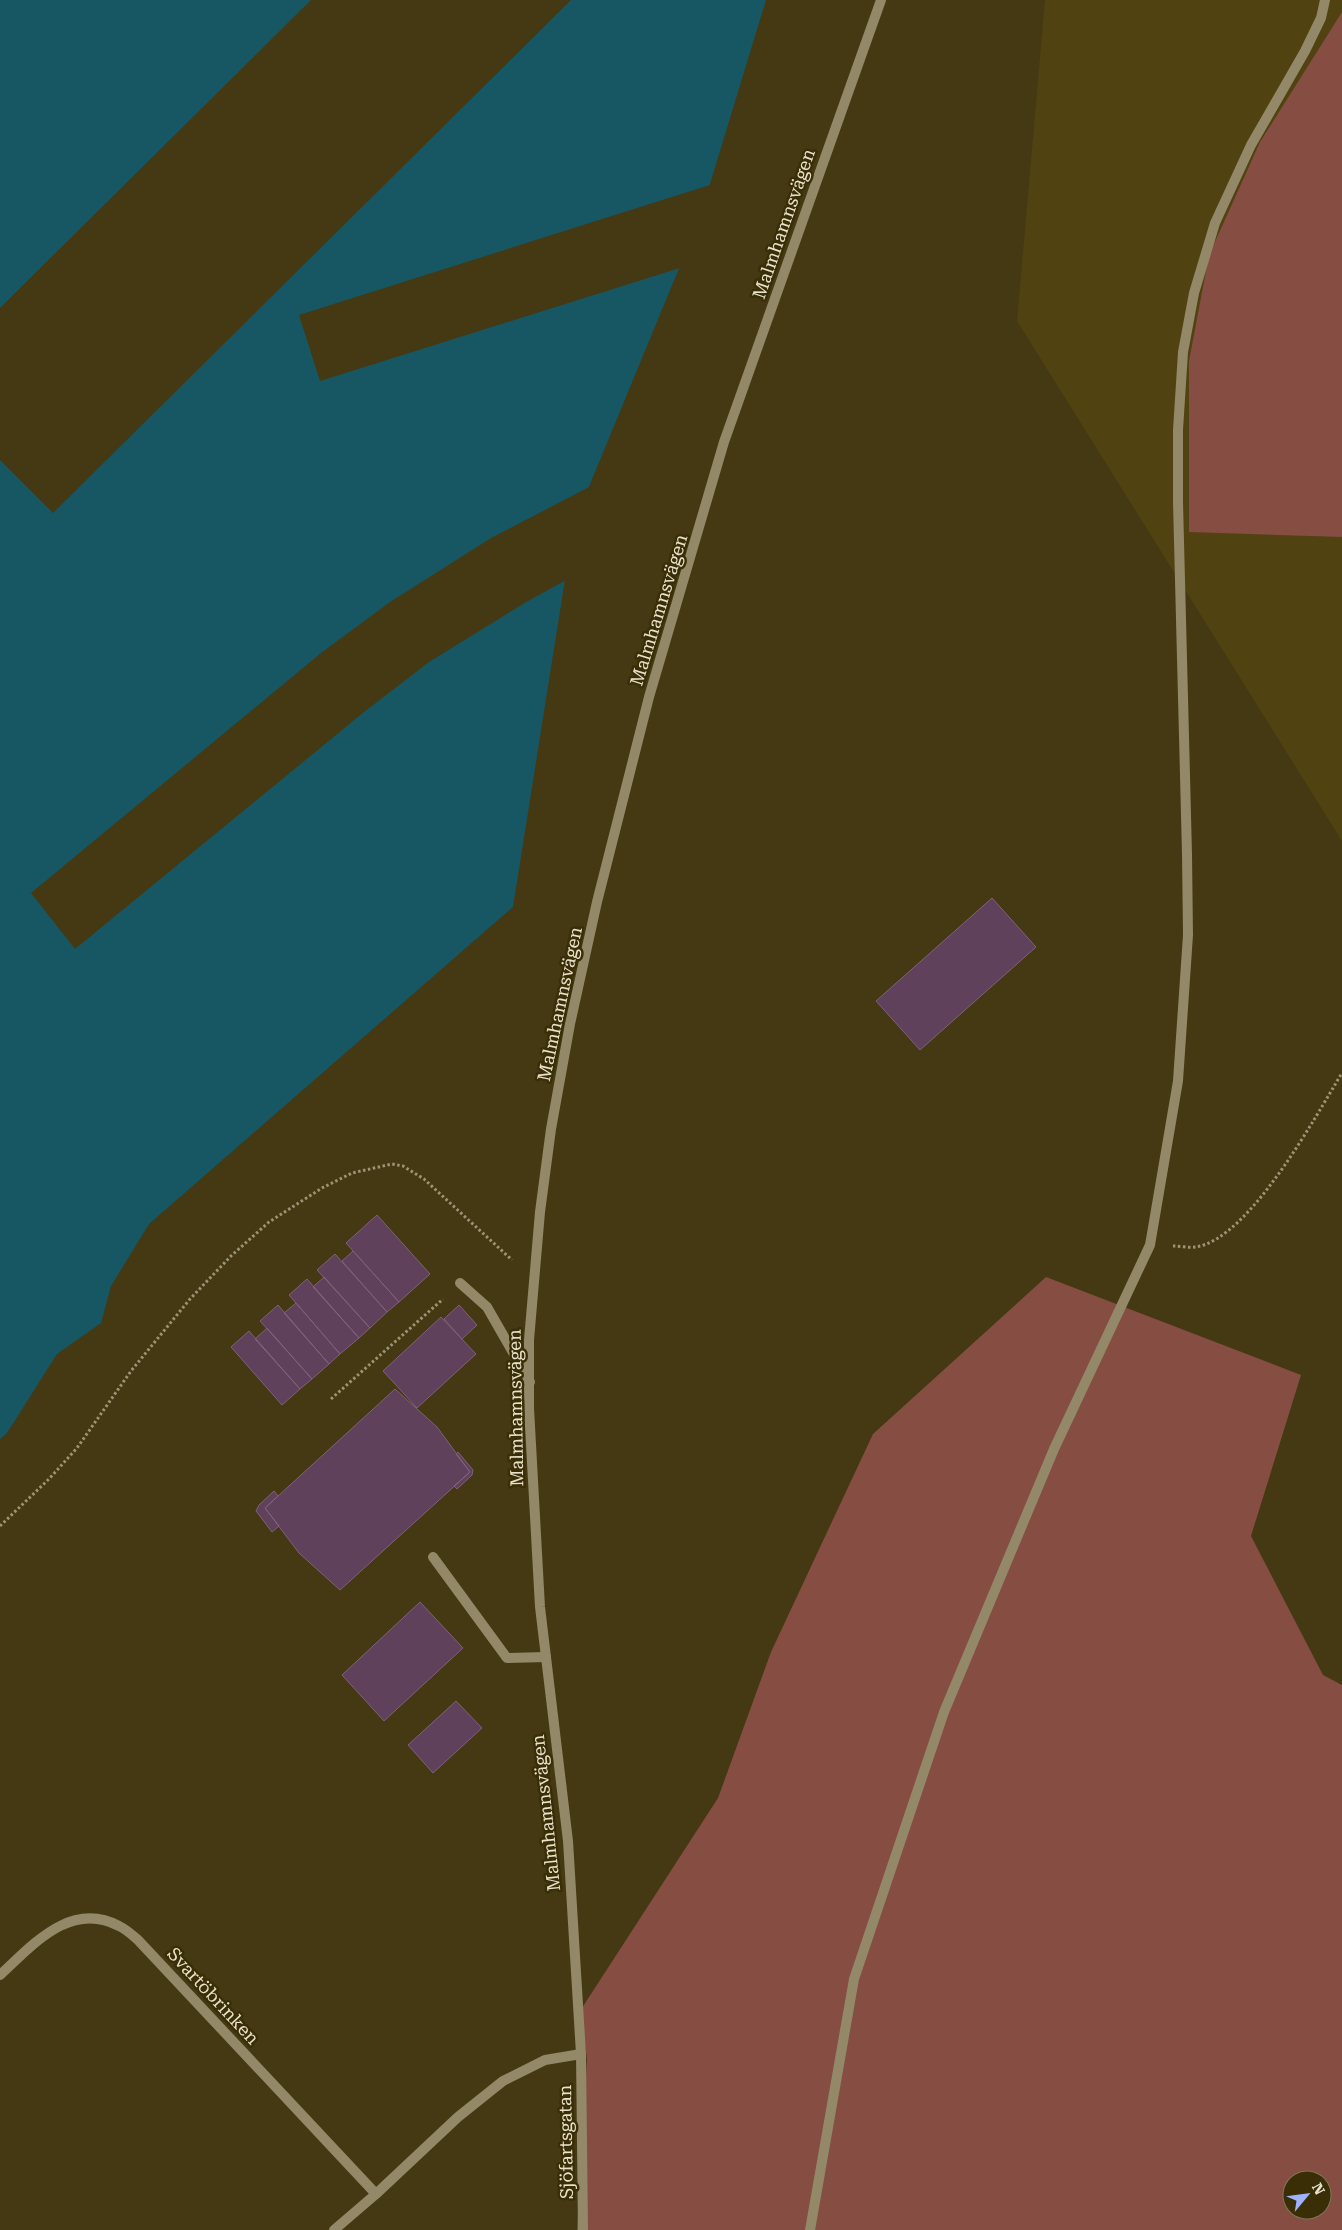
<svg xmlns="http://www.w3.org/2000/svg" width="1342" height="2230" font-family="'Roboto Serif',serif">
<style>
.built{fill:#504211}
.green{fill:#864d42;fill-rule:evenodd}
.water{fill:#175763}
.pier{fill:#443912}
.building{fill:#60415b;stroke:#80607b}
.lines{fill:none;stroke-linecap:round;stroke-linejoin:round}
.path{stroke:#9c9477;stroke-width:3;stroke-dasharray:2.5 2.5;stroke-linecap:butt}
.lane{stroke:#938867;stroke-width:10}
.street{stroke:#938867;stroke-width:10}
.labels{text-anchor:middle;stroke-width:5;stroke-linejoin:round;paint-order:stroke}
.street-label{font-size:18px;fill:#e8e2cd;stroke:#3a2e06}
</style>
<rect width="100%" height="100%" fill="#443912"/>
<!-- built -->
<path class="built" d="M1045,0h297v841l-325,-520z"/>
<!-- green -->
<path class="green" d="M1342,12v525l-153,-5v-171l20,-106 51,-113z
M1046,1277l255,98 -50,161 72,139 19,10v545h-765l10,-171 -7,-48 138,-213 53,-146 102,-218zM1292,2180h30v30h-30z"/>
<!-- water -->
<path class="water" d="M0,0h766l-67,220 -125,303 -61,384 -364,317 -38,62 -10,37 -44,31 -50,79 -7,6z"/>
<!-- pier -->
<path class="pier" d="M311,0h260l-518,513 -53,-53v-152z
M713,184l-11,37 -19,46 -363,114 -21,-66z
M593,485l-17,39 -8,55 -40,22 -99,61 -65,50 -289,237 -44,-56 290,-240 69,-51 101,-64z"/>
<!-- building -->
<path class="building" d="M992,898l44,49 -116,103 -44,-49z
M377,1215l53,59 -31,28 -53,-59z
M353,1251l46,51 -12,10 -45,-51z
M335,1254l52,58 -17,16 -53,-58z
M324,1277l46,51 -11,10 -46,-51z
M307,1279l52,59 -19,16 -51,-59z
M296,1303l44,51 -11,10 -45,-51z
M278,1305l51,59 -17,15 -52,-58z
M459,1305l18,20 -15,14 -18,-20z
M441,1317l35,37 -59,54 -34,-37z
M267,1328l45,51 -12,10 -45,-50z
M249,1331l51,58 -18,16 -51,-58z
M395,1389l42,38 33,45 -130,118 -41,-37 -34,-45z
M458,1452l15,18 -1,5 -15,14 -3,-3 16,-14 -14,-18z
M274,1491l4,5 -13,12 14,18 -7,6 -16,-21 3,-6z
M420,1602l43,46 -79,73 -42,-46z
M456,1701l26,27 -49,45 -25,-28z"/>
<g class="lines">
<!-- path -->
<path class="path" d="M1173,1246c7,0 16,2 23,1 54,-9 119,-130 146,-174
M331,1399l112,-100
M0,1526l49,-47 28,-31 54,-77 59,-72 41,-43 38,-34 53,-34 30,-15 40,-9 11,2 21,13 88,81"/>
<!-- lane -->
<path class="lane" d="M460,1283l27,24 43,75
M433,1557l74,101 39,-1
M810,2230l44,-251 90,-267 110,-263 96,-204 28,-164 10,-146 -1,-81 -9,-352v-72l5,-78 11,-59 21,-70 36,-78 54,-94 16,-33 4,-18"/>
<!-- street -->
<path class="street" d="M0,1975c32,-29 70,-75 119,-49 7,3 13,9 19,14l238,254
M334,2230l42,-36 82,-77 45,-36 42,-21 36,-6
M583,2230l-2,-176 -13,-213 -28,-234 -11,-199v-68l11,-128 11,-83 19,-105 27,-122 52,-205 75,-255 157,-442"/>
</g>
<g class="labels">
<!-- street labels -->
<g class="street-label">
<text transform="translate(784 224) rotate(-71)" y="6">Malmhamnsvägen</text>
<text transform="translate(659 610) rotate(-73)" y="6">Malmhamnsvägen</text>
<text transform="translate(560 1004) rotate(-78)" y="6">Malmhamnsvägen</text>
<text transform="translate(516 1408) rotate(-91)" y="6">Malmhamnsvägen</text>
<text transform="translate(546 1813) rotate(-96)" y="6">Malmhamnsvägen</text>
<text transform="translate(213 1996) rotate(47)" y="6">Svartöbrinken</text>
<text transform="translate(566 2142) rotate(-91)" y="6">Sjöfartsgatan</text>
</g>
</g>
<!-- north arrow -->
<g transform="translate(1307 2195) rotate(61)"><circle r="24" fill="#3a2e06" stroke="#807656"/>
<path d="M0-4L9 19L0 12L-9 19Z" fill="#9fb3fd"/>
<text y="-8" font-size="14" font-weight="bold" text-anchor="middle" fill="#e8e2cd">N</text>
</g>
</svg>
